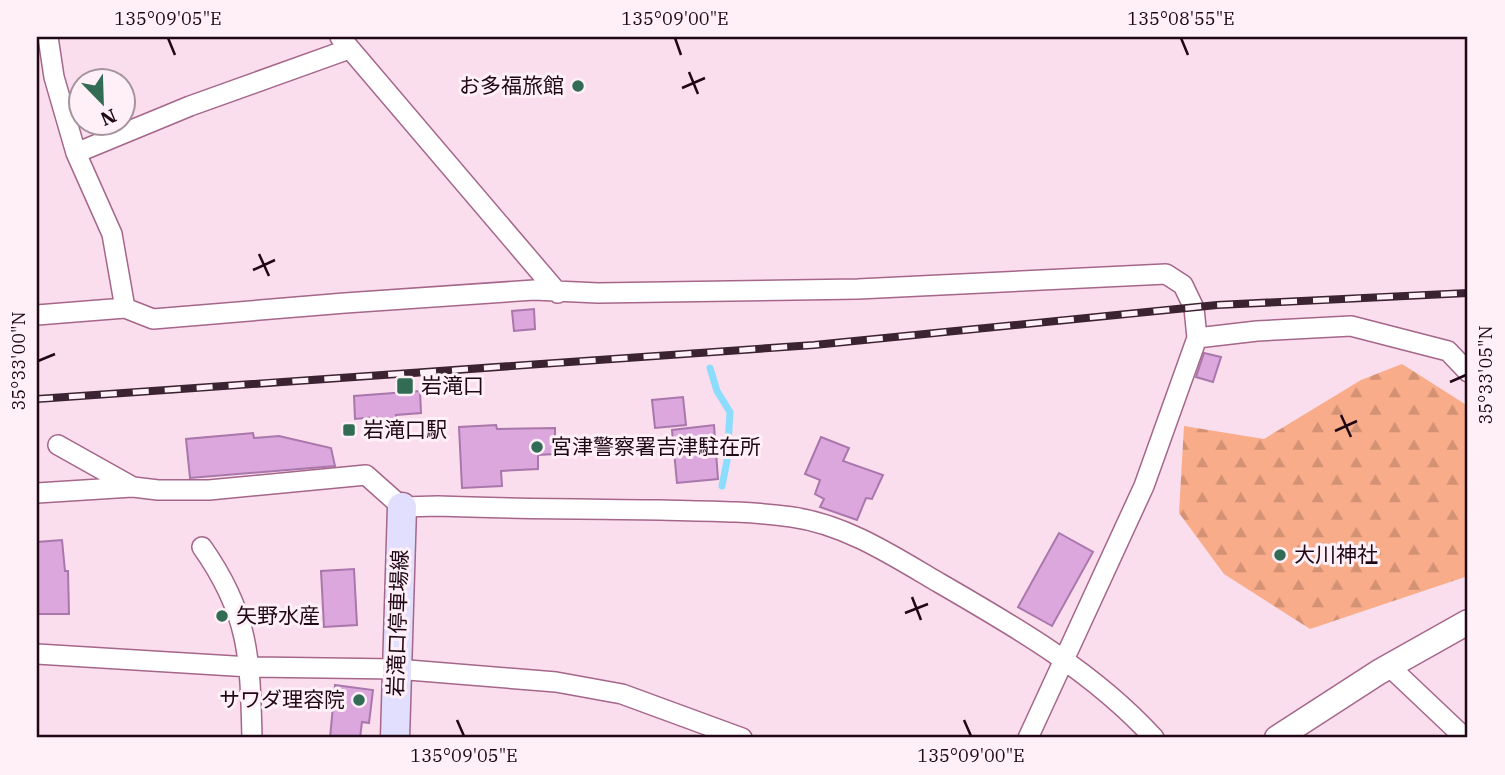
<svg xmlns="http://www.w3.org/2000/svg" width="1505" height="775" font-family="'IBM Plex Serif','Noto Sans JP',serif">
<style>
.forest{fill:url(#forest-firs)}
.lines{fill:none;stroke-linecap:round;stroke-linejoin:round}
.stream{stroke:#8cddfd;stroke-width:7}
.building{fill:#dba7dd;stroke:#a977ab;stroke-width:2}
.minor-casing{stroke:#a5668a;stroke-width:22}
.tertiary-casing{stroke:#a5668a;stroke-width:27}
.secondary-casing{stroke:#a5668a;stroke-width:31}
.minor{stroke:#fff;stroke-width:19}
.tertiary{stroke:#fff;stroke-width:24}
.secondary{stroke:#e1dffd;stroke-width:28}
.rail-casing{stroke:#3c2331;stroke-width:8}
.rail{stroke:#fff0f8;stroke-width:5;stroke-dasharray:16;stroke-linecap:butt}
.ticks{fill:none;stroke:#1f0715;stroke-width:2.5}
.poi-dot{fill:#326c55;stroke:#fff0f8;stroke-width:2.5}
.labels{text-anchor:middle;stroke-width:6;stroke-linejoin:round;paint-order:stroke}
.poi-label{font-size:21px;fill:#1f0715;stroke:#fff0f8;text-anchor:start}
.street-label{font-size:21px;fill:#1f0715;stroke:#fff0f8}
.neatline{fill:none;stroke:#1f0715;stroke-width:2.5}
.ticks-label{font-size:18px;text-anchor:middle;fill:#1f0715}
</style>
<defs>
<pattern id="forest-firs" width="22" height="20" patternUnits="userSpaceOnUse" patternTransform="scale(1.75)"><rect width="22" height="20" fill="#f8ac89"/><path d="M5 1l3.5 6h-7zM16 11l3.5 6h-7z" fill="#d49275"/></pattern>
</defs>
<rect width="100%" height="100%" fill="#fbdeed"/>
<!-- forest -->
<path class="forest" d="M1402,364l66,42v170l-158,53 -86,-55 -45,-61 5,-87 80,13 97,-59z"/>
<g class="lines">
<!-- stream -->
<path class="stream" d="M710,368l7,23 13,21 -3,49 -5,25"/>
</g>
<!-- building -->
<path class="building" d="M534,309l1,20 -21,2 -2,-20z
M1204,353l17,4 -8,25 -17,-5z
M420,391l1,22 -25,2 1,13 -20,1 -1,-12 -21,2 -1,-23z
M683,397l3,28 -31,3 -3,-28z
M496,425l1,4 58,-1v26l-17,1v14l-37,2 1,15 -40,2 -3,-61z
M714,425l4,54 -41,4 -5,-53z
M253,433l1,5 25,-2 52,12 4,18 -145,12 -4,-39z
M821,437l28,11 -6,13 40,14 -11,24 -6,-1 -9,22 -37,-13 4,-8 -9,-5 5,-14 -15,-6z
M1059,533l34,19 -41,74 -34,-19z
M62,540l3,31h3l1,43h-32v-72z
M354,569l3,56 -33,2 -3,-56z
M335,685l38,5 -4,33 -7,-1 -2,16h-30z"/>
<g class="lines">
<!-- minor casing -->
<g class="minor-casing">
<path id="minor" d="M48,37l6,40 22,76 36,81 13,74
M340,37l218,256
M76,153l114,-47 159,-57
M37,315l88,-7 28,11 192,-16 189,-13 64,3 260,-4 308,-15 17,11 11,23 3,30 -53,148 -116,252
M1197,338l60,-7 94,-5 97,25 20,21
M58,445l75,42 25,3h51l157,-15 36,32 36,-1c74,3 148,3 222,4 44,1 89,1 132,7 52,7 100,38 144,64 78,45 157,90 218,157
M37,493l95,-6
M202,547c48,68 48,112 50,191
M37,654l213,13 146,2 160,13 66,12 120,44
M1390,667l75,71"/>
</g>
<!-- tertiary casing -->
<g class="tertiary-casing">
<path id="tertiary" d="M1277,738l102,-66 89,-50"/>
</g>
<!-- secondary casing -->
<g class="secondary-casing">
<path id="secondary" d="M395,738l7,-231"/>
</g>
<!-- minor -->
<use href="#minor" class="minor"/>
<!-- tertiary -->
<use href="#tertiary" class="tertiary"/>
<!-- secondary -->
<use href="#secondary" class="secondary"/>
<!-- rail casing -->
<g class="rail-casing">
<path id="rail" d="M37,399l777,-54 403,-40 251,-12"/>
</g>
<!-- rail -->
<use href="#rail" class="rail"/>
</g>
<!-- ticks -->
<path class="ticks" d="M168,38l7,17M675,38l6,17M1181,38l7,17M689,72l9,22M682,88l23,-10M259,254l10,22M253,270l22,-10M38,361l17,-7M1450,382l16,-7M1341,415l10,22M1335,431l22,-10M912,597l9,23M905,613l23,-9M457,720l7,16M964,720l7,16"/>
<!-- markers -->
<g class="poi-dot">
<circle cx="578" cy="86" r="7"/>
<rect x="396" y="377" width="18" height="18" rx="3.5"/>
<rect x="342" y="423" width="14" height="14" rx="3.5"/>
<circle cx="537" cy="447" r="7"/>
<circle cx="1280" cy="555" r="7"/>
<circle cx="222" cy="616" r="7"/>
<circle cx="359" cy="700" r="7"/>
</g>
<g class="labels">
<!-- poi labels -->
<g class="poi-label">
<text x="564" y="93" text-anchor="end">お多福旅館</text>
<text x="421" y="393">岩滝口</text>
<text x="363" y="437">岩滝口駅</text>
<text x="551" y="454">宮津警察署吉津駐在所</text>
<text x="1294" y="562">大川神社</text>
<text x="236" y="623">矢野水産</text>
<text x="345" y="707" text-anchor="end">サワダ理容院</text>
</g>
<!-- street labels -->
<g class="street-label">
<text transform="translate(398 623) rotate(-88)" y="7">岩滝口停車場線</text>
</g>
</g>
<!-- border -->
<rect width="1505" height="775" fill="none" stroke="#fff0f8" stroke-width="77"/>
<!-- north arrow -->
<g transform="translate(102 102) rotate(157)"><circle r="33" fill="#fff0f8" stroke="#a5939d" stroke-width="2"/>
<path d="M0-5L12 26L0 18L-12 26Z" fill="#326c55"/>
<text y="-10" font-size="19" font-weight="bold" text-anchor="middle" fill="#1f0715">N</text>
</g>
<rect x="38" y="38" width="1428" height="698" class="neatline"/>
<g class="ticks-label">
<text x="168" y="25">135°09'05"E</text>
<text x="675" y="25">135°09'00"E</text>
<text x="1181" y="25">135°08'55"E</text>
<text transform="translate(19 361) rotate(-90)" y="6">35°33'00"N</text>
<text transform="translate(1486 375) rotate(-90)" y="6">35°33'05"N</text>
<text x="464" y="762">135°09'05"E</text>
<text x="971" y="762">135°09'00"E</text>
</g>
</svg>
